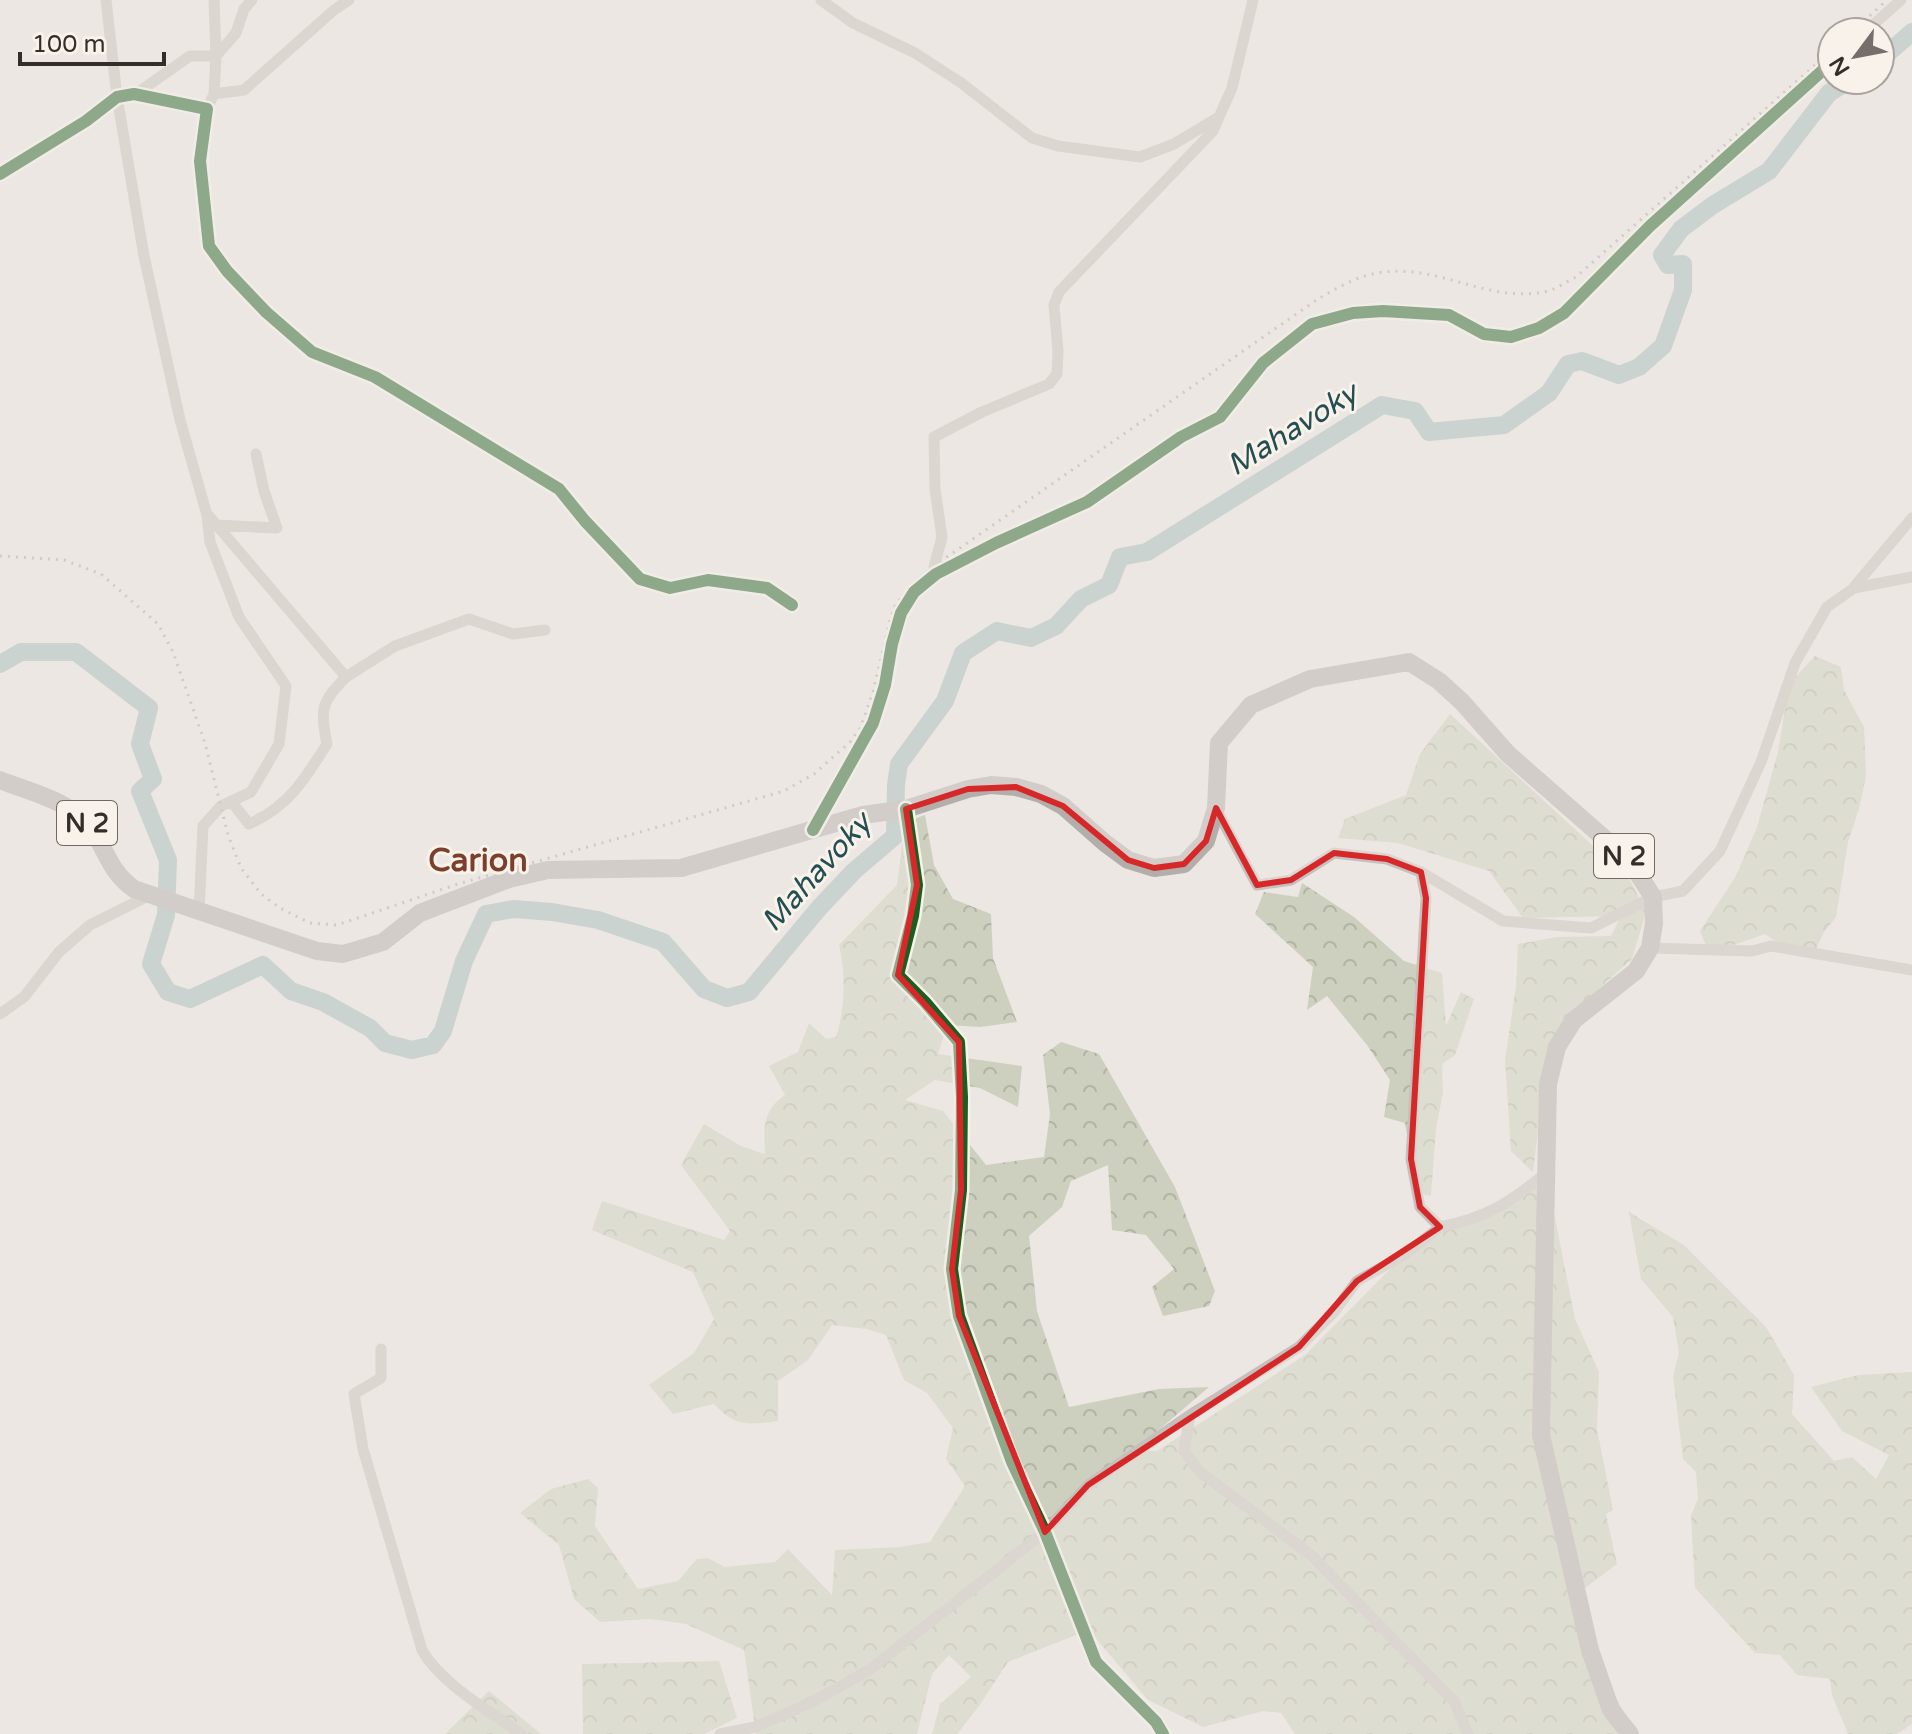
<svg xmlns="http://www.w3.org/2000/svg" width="1912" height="1734" font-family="'Varela Round',sans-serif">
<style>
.forest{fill:url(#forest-crowns)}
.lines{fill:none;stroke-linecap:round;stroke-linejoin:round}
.river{stroke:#a0bbbb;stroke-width:18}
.street{stroke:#c5c0bb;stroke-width:11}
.primary{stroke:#b3aeaa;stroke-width:18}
.rail{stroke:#ada8a5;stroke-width:3;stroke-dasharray:2 6;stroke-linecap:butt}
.cycleway-casing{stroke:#f8f2ea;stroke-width:17}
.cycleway{stroke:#1b5e20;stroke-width:12}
.marked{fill:none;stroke:#d62828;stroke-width:6;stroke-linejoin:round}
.labels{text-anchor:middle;stroke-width:6;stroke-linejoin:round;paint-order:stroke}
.shield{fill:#f8f2ea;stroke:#706864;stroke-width:2}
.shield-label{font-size:26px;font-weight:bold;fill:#352d2a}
.water-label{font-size:30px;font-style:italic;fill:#244f52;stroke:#f8f2ea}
.quarter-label{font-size:32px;font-weight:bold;fill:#7b3f2c;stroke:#f8f2ea}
</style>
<defs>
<pattern id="forest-crowns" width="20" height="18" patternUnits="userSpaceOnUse" patternTransform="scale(2)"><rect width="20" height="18" fill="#cdd0be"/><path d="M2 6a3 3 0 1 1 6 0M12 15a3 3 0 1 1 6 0" fill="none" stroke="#b1b3a3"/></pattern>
</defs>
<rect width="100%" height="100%" fill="#ece7e2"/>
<!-- forest -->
<path class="forest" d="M1815,656l26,11 3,23 20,37 2,49 -7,33 -11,33 -12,75 -12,15 -9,19 -35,-7 -15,-10 -34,12 -24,2 -7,-17 36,-55 21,-49 21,-75 11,-68z
M1450,714l180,166 16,32 -14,47 -65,58 -19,33 -15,122 -22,-21 -6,-91 11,-74 2,-42 39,-7 54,-1 10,-20 -98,2 -34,-47 -91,-28 -60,-5 7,-19 61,-24 14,-41z
M925,815l9,50 19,34 38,15 2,44 24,64 -37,5 -33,-2 -9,29 84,12 -4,41 -38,-19 -45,-8 -30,20 38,11 43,54 58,-8 6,-43 -7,-59 18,-13 38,12 76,133 40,104 -6,15 -46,10 -11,-29 22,-18 -28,-34 -34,-5 -4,-65 -37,16 -9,26 -33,29 8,75 32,96 90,-18 50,-2 -75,64h23l148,-96 99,-100 36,-28 69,-24 37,-30 29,146 24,53 -2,57 16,81 -7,4 11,50 -40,30 13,56 46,84h-341l-14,-21 -18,-2 -60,16 -56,-28 -58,-69 -81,32 -29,44 -22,28h-25l8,-30 31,-27 -22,-22 -17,19 -15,60h-161l-12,-84 -58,-26 -35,-5 -51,3 -26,-23 -15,-54 -39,-32 31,-24 37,-10 10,9 -3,38 43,63 40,-8 19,-22 11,-1 17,9 50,-5 13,-13 44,46 3,-45 65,-3 30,-5 35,-56 -19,-27 7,-31 -26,-35 -23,-13 -18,-45 -19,-6 -35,-4 -24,35 -30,21v40c-29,4 -43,6 -64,-17l-41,10 -24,-29 45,-32 20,-34 -21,-47 -101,-42 10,-29 122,39 6,-9 -49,-66 23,-41 37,22 24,8c-1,-26 -3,-43 20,-59l-16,-29 29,-14 11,-29 17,16 10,-2c9,-27 10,-64 3,-92l58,-60 8,-63z
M1302,883l52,34 50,44 38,12 4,53 15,-34 13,7 -19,56 -13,9 1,29 -7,35 -5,68 -14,-3 -12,-70 -21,-6 6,-37 -23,-35 -40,-49 -20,14 6,-43 -58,-53 9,-22 34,5z
M1629,1212l55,33 82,82 28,48 -2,39 42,47 18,-4 24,22 13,-24 -47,-24 -31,-44 47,-12 54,-3v352l-15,10h-49l-16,-39 -2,-16 -33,-4 -17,-20 -25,-2 -60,-65 -4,-73 7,-16 -2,-27 -13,-13 -10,-83 6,-23 -6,-36 -32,-38z
M719,1661l18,57 -33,16h-121l-1,-70z
M489,1691l52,43h-96z"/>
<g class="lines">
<!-- river -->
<path class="river" d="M1880,60l32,-28
M0,664l21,-12h55l73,56 -9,36 13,35 -13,12 28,69 -2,55 -15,49 17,28 22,7 73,-34 28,26 32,11 47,26 15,15 27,7 21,-5 10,-14 21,-70 22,-47 28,-5 38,3 46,8 65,22 41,47 23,9 22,-6 70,-84 35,-37 41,-35 1,-51 3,-21 46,-63 18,-48 34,-22 34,7 25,-12 25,-27 28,-14 11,-28 27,-5 235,-147 33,6 14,21 75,-7 45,-32 19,-29 14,-3 37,14 20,-8 24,-21 20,-56v-26l-15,1 -6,-10 19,-26 32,-24 56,-34 60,-78 21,-13"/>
<!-- street -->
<path class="street" d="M106,0l11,97 27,159 36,164 27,95 3,27 29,75 47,69 -7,58 -28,48 -30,14 -18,20 -4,86
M821,0l32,23 62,30 45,29 72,56 26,8 82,11 34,-13 45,-27 13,-29 21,-88
M1865,32l36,-32
M214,94l2,-38 -2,-56
M133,96l57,-40h26l20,-23 8,-24 8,-9
M207,109l7,-15 30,-4 90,-80 15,-10
M0,174l86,-53 31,-24 17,-3 73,15 -7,52 9,85 18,25 39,41 46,40 63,25 184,112 26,32 55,58 30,9 38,-8 59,8 25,17
M209,516l137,161c-25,26 -26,31 -19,67 -22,35 -39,63 -78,80l-18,-23
M216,525l61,3 -13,-37 -8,-37
M936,574l-2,-7 8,-30 -7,-48 -1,-52 48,-25 67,-28 8,-10 1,-23 -4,-46 5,-13 154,-161 6,-14
M1854,587l58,-69
M346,677l49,-31 74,-27 44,15 32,-4
M906,809l11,76 -4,31 -15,59 27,27 34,40 3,55 -1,93 -9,79 7,47 53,146 33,70 51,130 60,60 7,12
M1216,809l41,76 34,-5 43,-27 53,6 34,13 82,49 88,7 62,-31 30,-6 37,-40 41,-89 34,-99 32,-56 27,-19 58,-11
M814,829l59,-106 12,-38 7,-41 9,-31 13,-21 22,-18 60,-31 91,-41 94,-65 39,-20 43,-54 49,-39 41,-11 30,-2 66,4 35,19 27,3 28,-9 25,-15 86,-87 182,-164
M1421,872l5,26 -15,261 9,48 20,20c48,-10 69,-24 106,-54
M1650,948l102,3 19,-5 141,24
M0,1014l24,-17 35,-45 31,-27 58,-29
M1440,1227l-36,28 -47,26 -23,31 -35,35 -109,68 -6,36 15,20 112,84 143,146 14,33
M381,1349v29l-27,16 9,55 59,201c18,33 68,61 99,84
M720,1734l35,-7 57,-25 57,-32 176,-138 43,-47 102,-70"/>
<!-- primary -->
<path class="primary" d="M0,780c30,12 72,21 92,49 15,23 18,43 42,60l183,62 26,3 40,-12 37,-29 89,-34 39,-9 133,-2 182,-53 43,-6 62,-20 23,-4 25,2 25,7 22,12 42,37 23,17 26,8 30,-4 22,-23 10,-33 3,-65 32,-38 59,-26 99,-17 30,19 23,21 46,52 121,106 24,37 1,26 -4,25 -14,23 -62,49 -17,27 -9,37 -7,351 49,215 21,60 19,24"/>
<!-- rail -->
<path class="rail" d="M1852,32l35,-32
M0,556l64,4 37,14 57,50 15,28 32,91 23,92 13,33 20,26 19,14 30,15 27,2 121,-41 326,-93 30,-17 36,-32 11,-15 12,-35 17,-72 6,-17 51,-46 368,-256c19,-11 39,-24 62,-28 62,-11 110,32 171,18 10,-3 19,-10 28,-14l256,-227"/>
<!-- cycleway casing -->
<g class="cycleway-casing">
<path id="cycleway" d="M0,174l86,-53 31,-24 17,-3 73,15 -7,52 9,85 18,25 39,41 46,40 63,25 184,112 26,32 55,58 30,9 38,-8 59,8 25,17
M906,809l11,76 -4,31 -15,59 27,27 34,40 3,55 -1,93 -9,79 7,47 53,146 33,70 51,130 60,60 7,12
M813,830l60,-107 12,-38 7,-41 9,-31 13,-21 22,-18 60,-31 91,-41 94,-65 39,-20 43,-54 49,-39 41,-11 30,-2 66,4 35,19 27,3 28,-9 25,-15 86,-87 182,-164"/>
</g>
<!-- cycleway -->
<use href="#cycleway" class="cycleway"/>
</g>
<!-- marked area -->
<path d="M0 0H1912V1734H0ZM1016,787l47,19 65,54 26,8 30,-4 22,-23 10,-33 41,77 34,-5 43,-27 53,6 34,13 5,26 -15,261 9,48 20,20 -83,54 -58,66 -211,138 -43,47 -86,-216 -7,-47 9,-79 -2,-148 -61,-67 19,-90 -11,-76 62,-20z" fill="#ece7e2" fill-opacity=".55" fill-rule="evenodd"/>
<path class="marked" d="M1016,787l47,19 65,54 26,8 30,-4 22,-23 10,-33 41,77 34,-5 43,-27 53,6 34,13 5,26 -15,261 9,48 20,20 -83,54 -58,66 -211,138 -43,47 -86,-216 -7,-47 9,-79 -2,-148 -61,-67 19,-90 -11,-76 62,-20z"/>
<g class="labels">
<!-- shield labels -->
<g class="shield">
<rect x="57" y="801" width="60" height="44" rx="6"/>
<rect x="1594" y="834" width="60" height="44" rx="6"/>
</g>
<g class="shield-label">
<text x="87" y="832">N 2</text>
<text x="1624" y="865">N 2</text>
</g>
<!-- water labels -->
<g class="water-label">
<text transform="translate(1292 429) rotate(-32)" y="10">Mahavoky</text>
<text transform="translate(816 872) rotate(-48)" y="10">Mahavoky</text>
</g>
<!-- quarter labels -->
<g class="quarter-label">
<text x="478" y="871">Carion</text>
</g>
</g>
<!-- north arrow -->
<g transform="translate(1856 56) rotate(238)"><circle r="38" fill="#f8f2ea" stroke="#aaa39d" stroke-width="2"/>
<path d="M0-6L14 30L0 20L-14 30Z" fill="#756e6a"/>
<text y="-12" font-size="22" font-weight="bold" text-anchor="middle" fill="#352d2a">N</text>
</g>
<!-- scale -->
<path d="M20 52v12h144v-12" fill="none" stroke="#352d2a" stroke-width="4"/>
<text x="32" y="52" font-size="24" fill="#352d2a" stroke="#f8f2ea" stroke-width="6" paint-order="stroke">100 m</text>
</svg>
